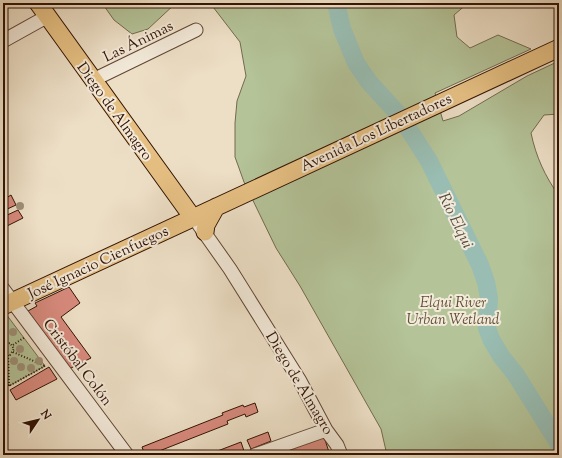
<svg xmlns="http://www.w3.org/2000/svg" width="562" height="458" font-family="'Sorts Mill Goudy',serif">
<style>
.green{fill:#b4c398;stroke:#736a4e}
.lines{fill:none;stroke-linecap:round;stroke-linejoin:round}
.river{stroke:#99bdb2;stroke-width:18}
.building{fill:#d88a7d;stroke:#321203}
.minor-casing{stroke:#614534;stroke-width:15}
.major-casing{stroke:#321203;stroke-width:19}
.path{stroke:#321203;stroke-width:2;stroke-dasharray:1 2;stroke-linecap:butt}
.minor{stroke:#f3eada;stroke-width:13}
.major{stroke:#e6c083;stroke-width:17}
.tree{fill:#9f9077}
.labels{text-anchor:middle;stroke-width:4;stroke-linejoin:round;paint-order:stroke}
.street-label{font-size:15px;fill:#321203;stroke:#f3eada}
.park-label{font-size:15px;font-style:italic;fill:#605037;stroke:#f3eada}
.water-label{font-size:16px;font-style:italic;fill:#564e40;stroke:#f3eada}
</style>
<rect width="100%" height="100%" fill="#eddfc6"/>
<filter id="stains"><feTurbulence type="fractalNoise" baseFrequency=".005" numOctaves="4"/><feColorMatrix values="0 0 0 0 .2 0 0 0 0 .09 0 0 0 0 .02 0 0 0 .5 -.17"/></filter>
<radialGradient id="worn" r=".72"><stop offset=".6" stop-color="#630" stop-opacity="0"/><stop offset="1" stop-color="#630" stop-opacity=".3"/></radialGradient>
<!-- green -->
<path class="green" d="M102,3h74l-28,26 -16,5 -18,-14z
M210,3h258l-14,12 3,22 13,11 28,-13 33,14 -96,44 8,28 16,-5 68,-40 32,-15v53l-15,1 -13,18c5,24 14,43 28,63v259h-172l-6,-26 -81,-143 -24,-38 -32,-66 -9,-25v-34l2,-22 9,-25 -6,-34z
M6,314l39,52 -36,20 -6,-9v-61z"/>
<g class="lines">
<!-- river -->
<path class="river" d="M336,3l6,26 14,34 13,19 32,35 28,44 51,104 6,17 3,16 -2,30 4,11 10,17 15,19 43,69"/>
</g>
<!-- building -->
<path class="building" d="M11,195l5,10 -13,6v-11z
M18,210l5,8 -20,10v-11z
M69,287l11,16 -19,14 30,41 -22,11 -41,-58 9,-5 -2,-3z
M49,367l8,12 -41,21 -6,-10z
M255,403l3,9 -12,5 -1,-3 -18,7 1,3 -79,31h-4l-3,-8 81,-32 -1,-2 21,-8 1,2z
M3,418l5,7 -5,3z
M268,432l3,9 -20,8 -4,-9z
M324,437l6,18h-55z
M241,442l3,9 -11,4h-26z"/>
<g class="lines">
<!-- minor casing -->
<g class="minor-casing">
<path id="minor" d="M3,41l45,-25
M93,80l103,-50
M199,225l31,44 70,112 26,49 11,15 4,10
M3,289l124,166
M255,455l71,-25"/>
</g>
<!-- major casing -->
<g class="major-casing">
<path id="major" d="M38,3l155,215
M205,232l1,-7 10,-18
M3,306l556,-258"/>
</g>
<!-- path -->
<path class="path" d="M7,318v25
M3,345l7,-2 4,6 -4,6 -7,-2
M13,345l12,-8
M13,352l32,14
M8,355l1,31
M3,377l6,9 36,-20"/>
<!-- minor -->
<use href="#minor" class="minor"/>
<!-- major -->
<use href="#major" class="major"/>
</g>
<!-- trees -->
<g class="tree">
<circle cx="20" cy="206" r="4"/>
<circle cx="13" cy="332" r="4"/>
<circle cx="20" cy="349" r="4"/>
<circle cx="14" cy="361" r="4"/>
<circle cx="39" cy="361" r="4"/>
<circle cx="21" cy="367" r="4"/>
<circle cx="31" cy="368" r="4"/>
</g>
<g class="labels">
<!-- street labels -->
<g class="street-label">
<text transform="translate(138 41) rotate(-26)" y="5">Las Ánimas</text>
<text transform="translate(115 111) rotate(54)" y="5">Diego de Almagro</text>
<text transform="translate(376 132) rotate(-25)" y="5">Avenida Los Libertadores</text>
<text transform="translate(98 262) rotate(-25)" y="5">José Ignacio Cienfuegos</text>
<text transform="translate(78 362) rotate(53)" y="5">Cristóbal Colón</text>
<text transform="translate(300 383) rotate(59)" y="5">Diego de Almagro</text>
</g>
<!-- park labels -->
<g class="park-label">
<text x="453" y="307">Elqui River<tspan x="453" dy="17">Urban Wetland</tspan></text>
</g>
<!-- water labels -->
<g class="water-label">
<text transform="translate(457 220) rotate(64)" y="6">Río Elqui</text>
</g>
</g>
<!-- margin -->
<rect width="562" height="458" fill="none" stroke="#eddfc6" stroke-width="16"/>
<rect x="4" y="4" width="554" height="450" fill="none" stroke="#321203" stroke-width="2"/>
<rect x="8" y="8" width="546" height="442" fill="none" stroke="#321203"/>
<!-- north arrow -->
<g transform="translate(38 420) rotate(55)" stroke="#f3eada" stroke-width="3" paint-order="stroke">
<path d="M0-3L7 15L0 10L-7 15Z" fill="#321203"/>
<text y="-6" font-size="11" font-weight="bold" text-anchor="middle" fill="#321203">N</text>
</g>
<rect width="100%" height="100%" filter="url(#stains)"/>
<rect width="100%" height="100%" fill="url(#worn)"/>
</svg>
